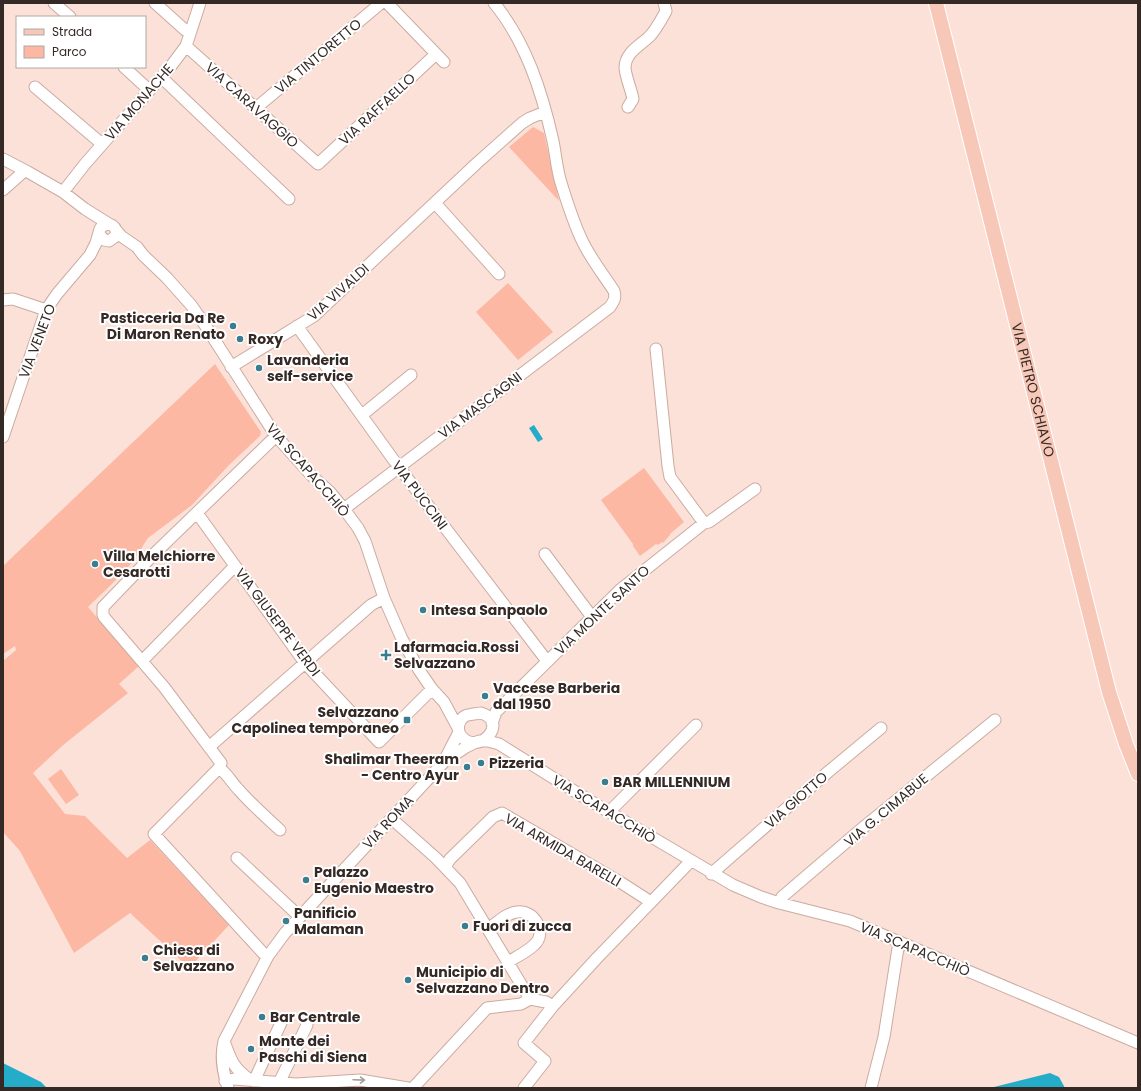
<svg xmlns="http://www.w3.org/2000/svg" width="1141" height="1091" font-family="Poppins,sans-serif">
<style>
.green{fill:#fcb8a2}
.water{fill:#24acc9}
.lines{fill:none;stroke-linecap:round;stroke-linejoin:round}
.minor-casing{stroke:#cbaba1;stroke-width:13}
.major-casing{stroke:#fff;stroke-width:16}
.minor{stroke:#fff;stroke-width:11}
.major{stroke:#f7c8b8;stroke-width:14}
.oneway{stroke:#a49f9d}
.poi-dot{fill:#3a7d8e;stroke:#fff;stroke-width:1.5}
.labels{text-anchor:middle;stroke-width:4;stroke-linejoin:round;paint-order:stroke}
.street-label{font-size:14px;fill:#352925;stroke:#fff}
.poi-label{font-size:14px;font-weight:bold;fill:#352925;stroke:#fff;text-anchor:start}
</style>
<rect width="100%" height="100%" fill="#fce1d8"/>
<!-- green -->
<path class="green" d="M533,127l11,6 15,68 -50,-54z
M508,283l45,49 -35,28 -42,-48z
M215,364l46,68 -1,4 -31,29 -37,40 -44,33c-5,6 -7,13 -12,19 -13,18 -32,34 -48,50l51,59 -20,18 9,9 -66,53 -29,27 32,41 20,2 42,42 23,-18 79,85 -37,40h-6l-56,-52 -56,40 -54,-102 -17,-19v-171l13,-11 -1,-4 -12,8v-88z
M644,468l40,54 -14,12v1l-7,8 -1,-1 -4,3 -2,-1 -16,12 -7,-10v-2l-32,-44z
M61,769l18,26 -13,9 -18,-25z"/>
<!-- water -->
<path class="water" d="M534,425l9,14 -5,3 -9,-14z
M3,1063l38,19 6,6h-44z
M1050,1073l9,4 6,11h-75z"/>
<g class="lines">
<!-- minor casing -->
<g class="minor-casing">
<path id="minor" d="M54,3l16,14
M155,3l30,27 5,2
M387,3l57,59
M186,46l132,118 118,-110
M124,67l25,23
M161,77l128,122
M35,87l67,57
M628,107l5,-8c-2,-10 -7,-21 -8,-31 0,-15 14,-22 24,-31 7,-7 12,-17 17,-26l-2,-8
M256,108l125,-105
M3,159l25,13 35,20 22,17 24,15
M3,190l18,-16 3,-4
M63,192l22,-28 86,-98 15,-20 14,-43
M435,203l64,71
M116,230l5,6 16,11 6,8 24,23 24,27 14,20 71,111 36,40 17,15 15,18 14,19 7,13 19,57 18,41 17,31 13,19 12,13 14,26
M3,300l10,-1 33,11
M297,326l101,140 149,195
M656,349l12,117 2,11 34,46
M231,367l83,-51 163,-153 45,-40 8,-5 15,-6
M362,415l49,-40
M3,437l43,-127 11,-16 33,-39 6,-12 4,-14 2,-3 7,-2c6,2 8,5 7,12l-7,5 -5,-1 -5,-6
M344,509l266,-202c4,-6 6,-9 4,-16 -9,-14 -20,-28 -28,-43 -10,-17 -18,-43 -24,-62 -5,-14 -6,-30 -9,-45 -11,-49 -27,-99 -59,-138
M197,513l108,150 74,79 53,-53
M545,554l47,63
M142,661l89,-91 5,-3
M481,713c29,9 -2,43 -19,24 -6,-6 -4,-17 3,-21 5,-2 11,-2 16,-3z
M492,723l4,-11 125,-123 83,-66 5,-1 46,-33
M479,741h9l11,3 88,55 146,86 28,12 18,6 71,18 288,122
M209,747l162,-142 13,-7
M445,761l21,-14 10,-5
M219,768c8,5 12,14 19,21 13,15 28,28 42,41
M609,812l87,-87
M392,819l44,39 24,25 70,116
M237,858l63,59
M445,867l5,-8 43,-42 9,-4 118,69 31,20
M711,874l117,-102 53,-44
M779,903l3,-6 83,-71 130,-106
M488,929c9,-6 18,-16 29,-17 17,-3 31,21 17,33 -7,7 -18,12 -26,17
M268,956l-5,-3 -109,-119 65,-66 2,-5 -57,-76 -60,-70 -1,-2v-8l51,-53 122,-118
M225,1044c7,19 9,24 25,36
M225,1081l9,-2 62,5 64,-4 48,8
M254,1081l27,-58
M279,1083l28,-58
M228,1088c-5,-16 -8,-31 -4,-47l44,-85 17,-23 158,-170 16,-31
M413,1088l74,-80 34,-4 9,-5 16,3 7,4 44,-48 89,-92 4,-5
M524,1088l21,-27 -21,-18 29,-37
M871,1088l13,-51 14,-89 2,-6"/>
</g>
<!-- major casing -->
<g class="major-casing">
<g id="major">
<path id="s1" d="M936,3l173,689 17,52 12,30"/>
</g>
</g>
<!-- minor -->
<use href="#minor" class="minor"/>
<!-- major -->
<use href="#major" class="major"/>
</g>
<!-- one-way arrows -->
<defs><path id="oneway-shaft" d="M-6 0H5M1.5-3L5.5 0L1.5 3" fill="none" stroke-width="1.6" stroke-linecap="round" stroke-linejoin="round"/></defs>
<use class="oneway" href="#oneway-shaft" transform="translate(359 1080) rotate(2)"/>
<!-- markers -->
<g class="poi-dot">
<circle cx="233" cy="326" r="4"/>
<circle cx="240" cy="339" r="4"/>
<circle cx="259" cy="368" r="4"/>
<circle cx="95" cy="564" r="4"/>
<circle cx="423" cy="610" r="4"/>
<path d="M384 649h4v4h4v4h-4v4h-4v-4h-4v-4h4z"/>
<circle cx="485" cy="696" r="4"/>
<rect x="403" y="716" width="8" height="8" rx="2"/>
<circle cx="481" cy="763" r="4"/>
<circle cx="467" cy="767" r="4"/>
<circle cx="605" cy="782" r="4"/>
<circle cx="306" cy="880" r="4"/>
<circle cx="286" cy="921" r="4"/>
<circle cx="465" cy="926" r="4"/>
<circle cx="145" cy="958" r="4"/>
<circle cx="408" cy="980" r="4"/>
<circle cx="262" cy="1017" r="4"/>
<circle cx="251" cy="1049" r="4"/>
</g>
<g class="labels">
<!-- street labels -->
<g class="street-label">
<text transform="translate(318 56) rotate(-40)" y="5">VIA TINTORETTO</text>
<text transform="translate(139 102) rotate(-49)" y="5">VIA MONACHE</text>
<text transform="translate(252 105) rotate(42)" y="5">VIA CARAVAGGIO</text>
<text transform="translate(377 109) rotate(-43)" y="5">VIA RAFFAELLO</text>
<text transform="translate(338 292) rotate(-42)" y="5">VIA VIVALDI</text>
<text transform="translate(37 341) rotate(-69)" y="5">VIA VENETO</text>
<text dy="5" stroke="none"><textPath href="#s1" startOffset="399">VIA PIETRO SCHIAVO</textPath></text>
<text transform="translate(480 405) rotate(-37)" y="5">VIA MASCAGNI</text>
<text transform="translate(308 470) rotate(49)" y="5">VIA SCAPACCHIÒ</text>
<text transform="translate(420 495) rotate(53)" y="5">VIA PUCCINI</text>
<text transform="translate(602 610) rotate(-43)" y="5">VIA MONTE SANTO</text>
<text transform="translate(278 622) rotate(53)" y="5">VIA GIUSEPPE VERDI</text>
<text transform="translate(796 800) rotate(-41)" y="5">VIA GIOTTO</text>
<text transform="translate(604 809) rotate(31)" y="5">VIA SCAPACCHIÒ</text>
<text transform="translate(886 810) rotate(-40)" y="5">VIA G. CIMABUE</text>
<text transform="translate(388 822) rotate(-47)" y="5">VIA ROMA</text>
<text transform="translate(563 850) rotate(30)" y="5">VIA ARMIDA BARELLI</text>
<text transform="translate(915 949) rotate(23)" y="5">VIA SCAPACCHIÒ</text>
</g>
<!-- poi labels -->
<g class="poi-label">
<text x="225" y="323" text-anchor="end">Pasticceria Da Re<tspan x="225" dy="16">Di Maron Renato</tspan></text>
<text x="248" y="344">Roxy</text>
<text x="267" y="365">Lavanderia<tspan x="267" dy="16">self-service</tspan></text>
<text x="103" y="561">Villa Melchiorre<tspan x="103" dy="16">Cesarotti</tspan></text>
<text x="431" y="615">Intesa Sanpaolo</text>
<text x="394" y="652">Lafarmacia.Rossi<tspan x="394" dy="16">Selvazzano</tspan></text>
<text x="493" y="693">Vaccese Barberia<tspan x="493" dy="16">dal 1950</tspan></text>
<text x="399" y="717" text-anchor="end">Selvazzano<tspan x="399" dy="16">Capolinea temporaneo</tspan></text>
<text x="459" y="764" text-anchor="end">Shalimar Theeram<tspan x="459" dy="16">- Centro Ayur</tspan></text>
<text x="489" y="768">Pizzeria</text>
<text x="613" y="787">BAR MILLENNIUM</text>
<text x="314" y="877">Palazzo<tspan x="314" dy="16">Eugenio Maestro</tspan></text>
<text x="294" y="918">Panificio<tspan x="294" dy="16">Malaman</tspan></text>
<text x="473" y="931">Fuori di zucca</text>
<text x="153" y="955">Chiesa di<tspan x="153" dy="16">Selvazzano</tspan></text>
<text x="416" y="977">Municipio di<tspan x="416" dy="16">Selvazzano Dentro</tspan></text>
<text x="270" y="1022">Bar Centrale</text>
<text x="259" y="1046">Monte dei<tspan x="259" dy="16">Paschi di Siena</tspan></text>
</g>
</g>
<!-- border -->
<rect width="1141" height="1091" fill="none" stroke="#352925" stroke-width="8"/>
<!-- legend -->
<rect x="16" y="16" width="130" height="52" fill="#ffffff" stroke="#aea9a8"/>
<rect x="24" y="29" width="20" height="6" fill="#f7c8b8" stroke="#aea9a8"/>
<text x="52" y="36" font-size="12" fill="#352925">Strada</text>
<rect x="24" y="46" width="20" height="12" fill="#fcb8a2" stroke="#aea9a8"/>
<text x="52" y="56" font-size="12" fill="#352925">Parco</text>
</svg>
